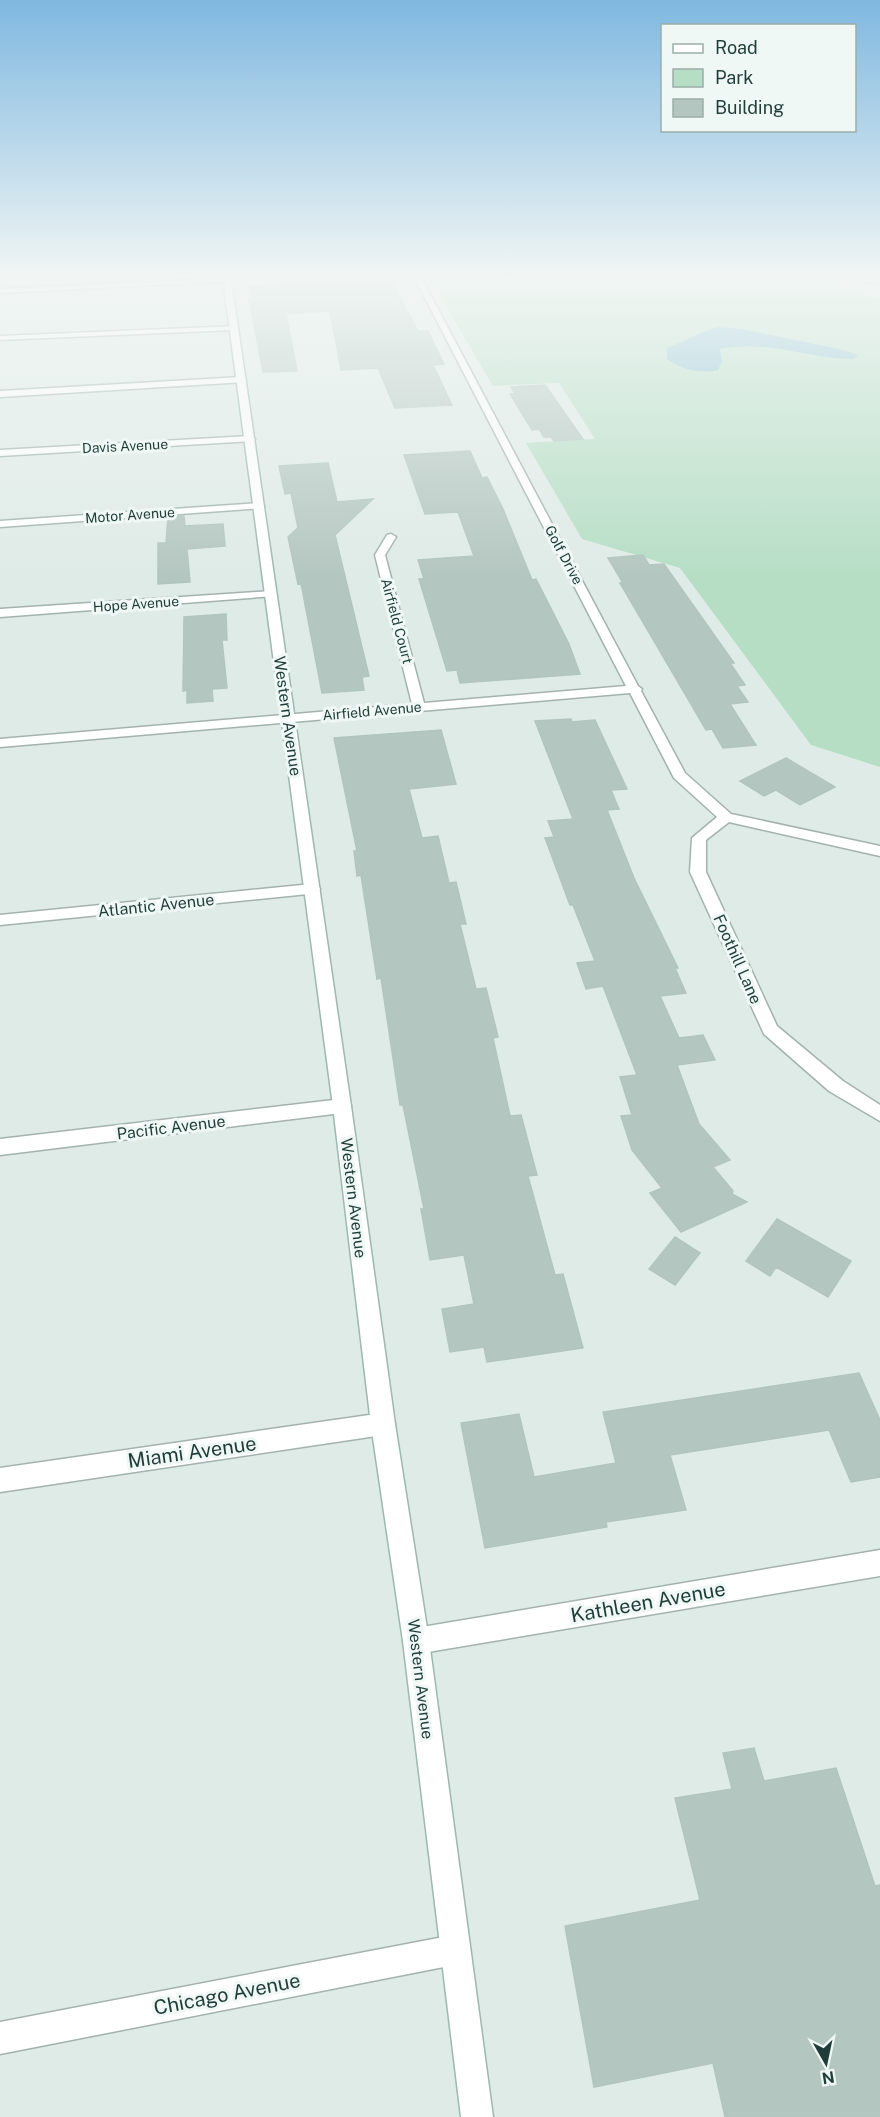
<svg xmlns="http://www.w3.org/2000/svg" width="880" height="2117" font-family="'Public Sans',sans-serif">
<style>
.green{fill:#b6dec5}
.water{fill:#82bed4}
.building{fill:#b4c6c0;stroke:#b1c5bf;stroke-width:1.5}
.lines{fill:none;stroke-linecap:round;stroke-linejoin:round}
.street-casing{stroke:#a2b3af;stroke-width:3}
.secondary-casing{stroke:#9db8b1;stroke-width:3}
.street{fill:#fff;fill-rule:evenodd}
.secondary{fill:#fff;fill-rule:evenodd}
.labels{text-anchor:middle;stroke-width:6;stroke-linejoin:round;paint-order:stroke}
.far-street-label{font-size:14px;fill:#1f3c38;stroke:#eff8f4}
.street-label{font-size:16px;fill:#1f3c38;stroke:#eff8f4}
.near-street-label{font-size:20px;fill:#1f3c38;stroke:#eff8f4}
</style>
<rect width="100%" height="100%" fill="#dfebe7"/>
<!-- green -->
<path class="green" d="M430,279h368l67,5 1,13 14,1v469l-69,-22 -131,-177 -98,-29 -56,-96 69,-4 -36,-56 -66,3z"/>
<!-- water -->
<path class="water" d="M719,327l23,2 101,21 15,5 -4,4c-47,0 -86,-20 -134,-10l2,12 -4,9c-20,4 -35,0 -51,-11v-11c17,-6 35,-18 52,-21z"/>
<!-- building -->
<path class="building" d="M391,280l27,51h10l16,33 -11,1 19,40 -57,3 -17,-40 -37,2 -11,-59 -44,3 11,57 -34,1 -14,-73h4l-3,-13z
M545,385l38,54 -29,2 -3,-4h-7l-5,-8 -7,1 -22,-36h5l-4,-7z
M470,451l12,27 5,-1 16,32 29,71 4,-1 33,65 11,30 -120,9 -3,-13 -10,1 -28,-92h5l-6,-19 56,-4 -16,-44 -33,2 -21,-59z
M328,463l9,39 36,-3 -38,36 34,141 -7,1 2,13 -42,3 -21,-110 -3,1 -10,-47 10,-9 -7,-35 -6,1 -6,-28z
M184,516l1,10 38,-2 2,22 -38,3 3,33 -32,2v-41h8l2,-26z
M643,555l6,10 15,-1 70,99h-4l15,22 -8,1 11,16 -18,2 26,41 -33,3 -11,-19 -6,1 -86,-147h3l-15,-25z
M226,614l1,26h-5l5,48 -15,1 1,12 -26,2v-13l-4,1 1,-74z
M571,719l1,3 23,-2 32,69 -16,1 8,19 -12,1 27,68 44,90h-3l11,25 -26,3 19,42 24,-3 12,25 -38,5 22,59 31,36 -17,7 20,24 -1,3 15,8 -66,30 -31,-39 12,-5 -30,-38 -11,-34 11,-1 -12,-38 17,-2 -34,-89 -17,3 -9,-26 18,-2 -22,-56h-3l-25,-67 9,-1 -6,-16 25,-2 -38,-98z
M441,730l15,54 -47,5 13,49 16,-2 11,47 7,-1 10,42h-6l16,65 10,-1 12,49 -5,1 17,78 11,-1 16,60 -9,1 27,99 8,-1 20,74 -96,14 -3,-15 -34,5 -8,-43 32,-5 -10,-49 -34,5 -9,-51h3l-21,-104h-3l-19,-127 -4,1 -16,-104 -4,1 -3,-25h3l-23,-113z
M786,758l49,29 -35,18 -24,-15 -12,6 -24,-15z
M777,1219l74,42 -23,36 -52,-30 -6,9 -24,-15z
M675,1237l25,16 -25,32 -26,-16z
M859,1373l21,47v57l-29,5 -22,-52 -159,25 16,55 -80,12 1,5 -122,21 -24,-125 58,-9 15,63 82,-14 -13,-51z
M754,1748l10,33 72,-13 39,118 5,-1v232h-155l-12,-54 -119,24 -29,-161 135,-26 -25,-102 57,-9 -9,-36z"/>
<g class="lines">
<!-- street casing -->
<g class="street-casing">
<path id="street" d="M215,279h61l-276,14v-4z
M415,279h7l216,407 4,3 -1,2 44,82 46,41 149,32v10l-151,-34 -23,18v32l71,154 66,55 37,24v16l-51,-30 -65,-57 -74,-162 2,-34 25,-21 -43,-39 -44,-85 -630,54v-8l412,-35 -37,-149 12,-20 4,-1 5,3 -11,18 39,148 202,-17z
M852,279h28v4l-25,-2z
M237,326l1,2 -4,2 -234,10v-4z
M242,377l4,3 -1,2 -245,15v-6z
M250,436l5,3 -2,2 -253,15v-6z
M259,503l5,3 -1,2 -263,19v-6z
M271,591l4,1v4l-275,21v-8z
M312,884l6,1 2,4 -2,4 -318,32v-10z
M342,1099l7,2 2,5 -2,5 -7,2 -342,42v-16z
M383,1413l8,3 4,8 -4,8 -8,3 -383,57v-24z
M880,1550v26l-464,78 -9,-4 -4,-9 4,-9 9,-4z
M454,1935l11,4 4,11 -4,11 -11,4 -454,89v-32z"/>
</g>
<!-- secondary casing -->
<g class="secondary-casing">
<path id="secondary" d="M223,279h7l4,21 117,806 44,318 34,217 64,476h-32l-58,-476 -32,-217 -38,-318z"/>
</g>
<!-- street -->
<use href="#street" class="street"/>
<!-- secondary -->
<use href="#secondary" class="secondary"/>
</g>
<!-- sky -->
<linearGradient id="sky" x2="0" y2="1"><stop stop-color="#7fb8e0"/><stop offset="0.48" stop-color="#f1f6f4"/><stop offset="1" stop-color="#f1f6f4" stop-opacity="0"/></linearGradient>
<rect width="880" height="576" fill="url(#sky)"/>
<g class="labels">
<!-- far-street labels -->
<g class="far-street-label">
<text transform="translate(125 446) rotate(-3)" y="5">Davis Avenue</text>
<text transform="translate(130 515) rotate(-4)" y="5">Motor Avenue</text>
<text transform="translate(564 555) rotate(62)" y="5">Golf Drive</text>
<text transform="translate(136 604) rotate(-4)" y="5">Hope Avenue</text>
<text transform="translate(397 621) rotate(75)" y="5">Airfield Court</text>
<text transform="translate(372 711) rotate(-5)" y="5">Airfield Avenue</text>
</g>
<!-- street labels -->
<g class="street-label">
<text transform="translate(288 716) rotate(82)" y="6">Western Avenue</text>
<text transform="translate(156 905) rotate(-6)" y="6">Atlantic Avenue</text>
<text transform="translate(738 959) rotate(66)" y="6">Foothill Lane</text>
<text transform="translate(171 1127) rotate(-7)" y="6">Pacific Avenue</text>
<text transform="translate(354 1198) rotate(83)" y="6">Western Avenue</text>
<text transform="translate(421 1679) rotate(83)" y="6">Western Avenue</text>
</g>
<!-- near-street labels -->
<g class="near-street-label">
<text transform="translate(192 1452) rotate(-8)" y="7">Miami Avenue</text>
<text transform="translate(648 1602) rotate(-10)" y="7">Kathleen Avenue</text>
<text transform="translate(227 1994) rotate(-11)" y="7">Chicago Avenue</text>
</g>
</g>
<!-- legend -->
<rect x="661" y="24" width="195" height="108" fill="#eff8f4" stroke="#9cada9" stroke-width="1.5"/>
<rect x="673" y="44" width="30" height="9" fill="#ffffff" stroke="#9cada9" stroke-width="1.5"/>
<text x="715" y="54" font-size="18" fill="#1f3c38">Road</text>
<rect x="673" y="69" width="30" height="18" fill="#b6dec5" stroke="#9cada9" stroke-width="1.5"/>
<text x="715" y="84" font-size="18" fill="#1f3c38">Park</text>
<rect x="673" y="99" width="30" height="18" fill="#b4c6c0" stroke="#9cada9" stroke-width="1.5"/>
<text x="715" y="114" font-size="18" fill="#1f3c38">Building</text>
<!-- north arrow -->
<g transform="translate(826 2063) rotate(171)" stroke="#eff8f4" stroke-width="4.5" paint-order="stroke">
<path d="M0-4.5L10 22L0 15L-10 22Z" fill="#1f3c38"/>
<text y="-9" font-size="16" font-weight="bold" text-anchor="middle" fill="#1f3c38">N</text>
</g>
</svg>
